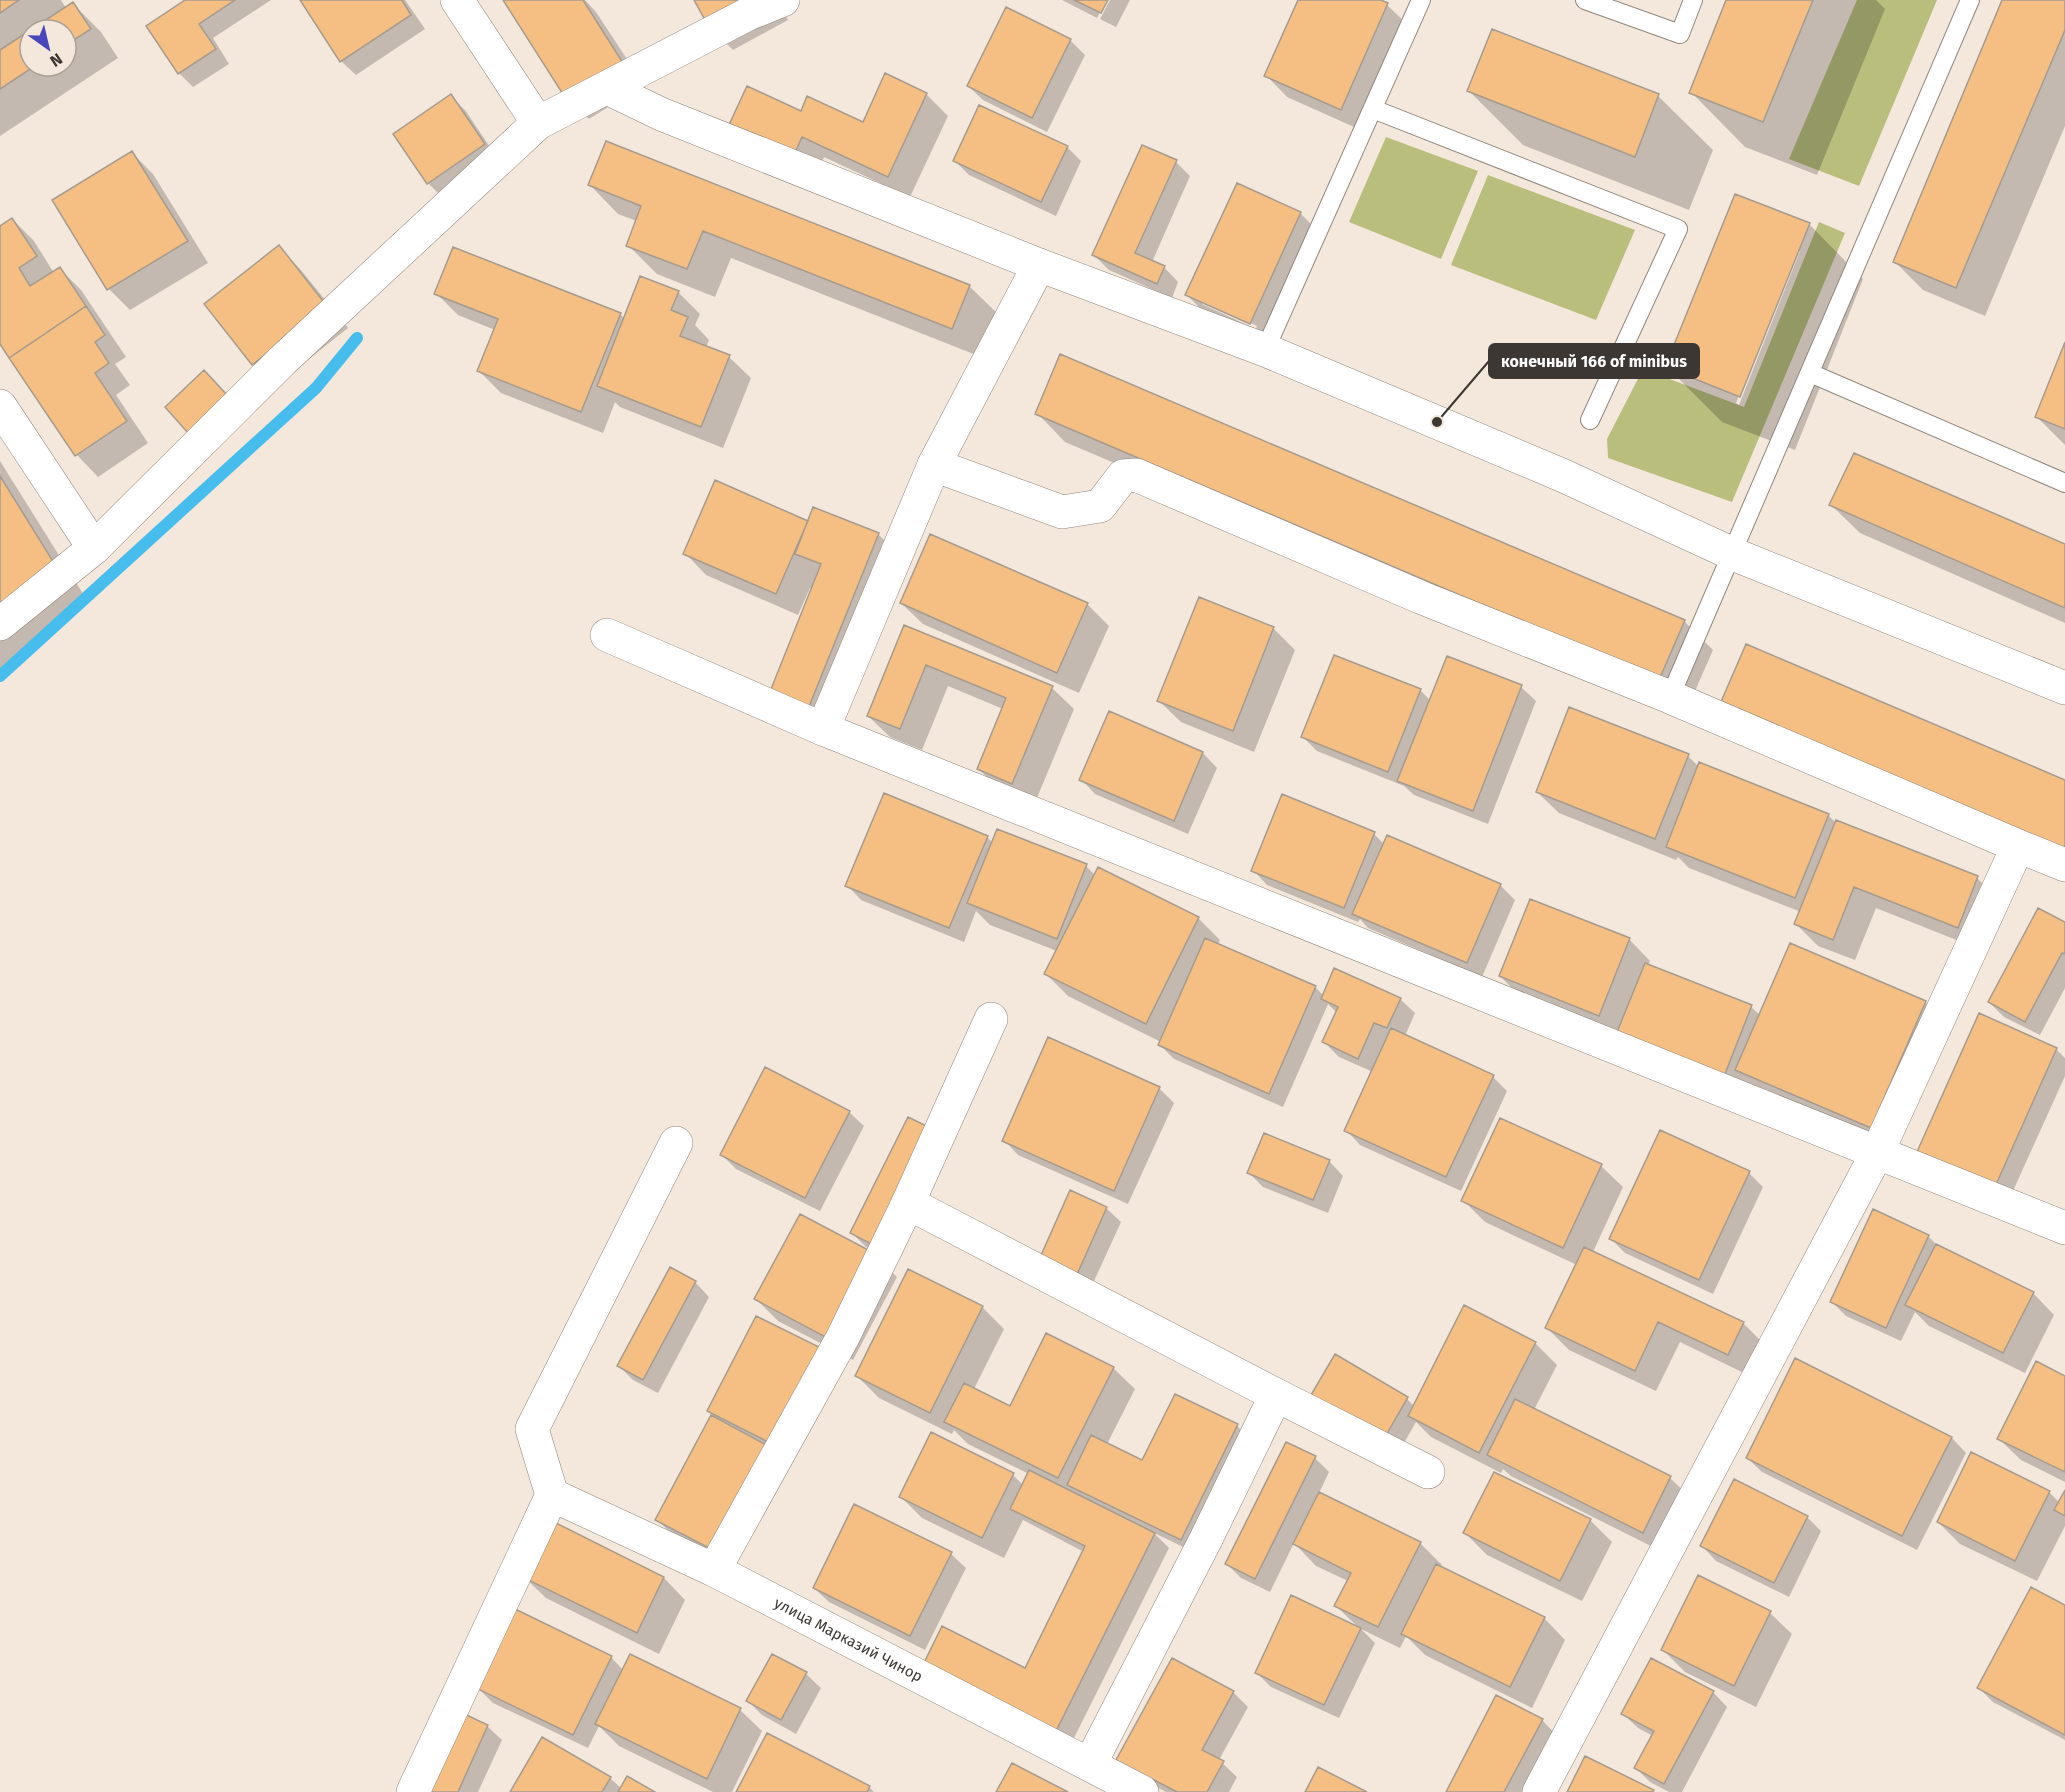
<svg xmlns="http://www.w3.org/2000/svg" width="2065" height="1792" font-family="'Fira Sans',sans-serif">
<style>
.green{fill:#babe7d}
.shadow{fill:#0003;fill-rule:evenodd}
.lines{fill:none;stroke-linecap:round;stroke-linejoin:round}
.stream{stroke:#47bded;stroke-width:12}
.building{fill:#f5be82;stroke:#a69b8f;stroke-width:1.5}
.service-casing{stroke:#91867b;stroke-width:20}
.minor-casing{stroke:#91867b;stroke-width:34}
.service{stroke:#fff;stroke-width:18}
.minor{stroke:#fff;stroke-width:33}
.labels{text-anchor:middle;stroke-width:5;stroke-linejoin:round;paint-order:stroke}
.street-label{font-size:15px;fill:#3c3732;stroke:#f4e8dc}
.leader{fill:none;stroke:#3c3732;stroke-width:2}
.callout-dot{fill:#3c3732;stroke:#f4e8dc;stroke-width:2}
.callout{fill:#3c3732;stroke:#3c3732;stroke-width:2}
.callout-label{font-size:16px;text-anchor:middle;font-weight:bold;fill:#fff}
</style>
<rect width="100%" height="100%" fill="#f4e8dc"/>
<!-- green -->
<path class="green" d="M1857,0h80l-78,186 -70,-27z
M1386,137l92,34 -37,88 -92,-37z
M1488,175l147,55 -39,90 -145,-55z
M1819,222l26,11 -113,269 -124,-44 -1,-19 36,-70 101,38z"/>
<!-- shadow -->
<path class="shadow" d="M0,0h61l5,8 7,-4 28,28 17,26 -118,78zM30,30h36v36h-36z
M187,0h84l-58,38 16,26 -36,23 -14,-14z
M301,0h104l20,29 -69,46 -15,-14z
M505,0h80l11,12 48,73 -55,34 -21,-21z
M696,0h81l11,20 -55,30 -22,-22z
M1062,0h45l-10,18z
M1110,0h20l-14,27 -16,-8z
M1299,0h78l10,5 22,21 -46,105 -76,-34 -21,-22z
M1728,0h148l9,9 -68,166 -72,-28 -54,-55z
M2004,0h61v126l-80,190 -62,-26 -28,-28z
M1492,31l166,65 55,54 -24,60 -166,-65 -54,-54z
M1070,40l15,15 -38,77 -64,-32 -15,-14z
M926,94l22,22 -38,81 -86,-40 -9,21 -64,-30 50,-35 62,11z
M450,96l15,14 33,49 -56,38 -14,-14z
M1067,147l14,14 -25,55 -87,-41 -14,-14z
M132,153l21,21 55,89 -78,47 -21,-21z
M1176,162l14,14 -38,86 12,5 14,15 -6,16 -63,-28 -15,-15z
M590,185l379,101 29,28 -17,43 -250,-99 -16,39 -58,-23 -29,-29 9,-24 -19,-7z
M1300,213l15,15 -50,110 -64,-29 -14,-14zM1202,301l55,25 -1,3 -54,-25z
M12,219l22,22 20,32 6,-4 21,21 45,67 -11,7 15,21 -14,10 32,48 -50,34 -21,-22 -77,-116v-112z
M1809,224l54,55 -68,171 -73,-28 -55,-55zM1797,251h3l-61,154 -3,-2z
M279,247l21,22 48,59 -73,58 -22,-22z
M678,292l22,22 -5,11 14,15 -3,7 23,10 22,21 -28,70 -103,-41 -5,-5 -12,31 -102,-40 -22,-22 16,-41 -37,-15 -22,-22 184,21 5,5z
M2065,346v99l-29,-29z
M1037,413l647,208 29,29 -25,57 -623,-265z
M0,461l87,139 -87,74z
M1831,505l234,40v78l-205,-90z
M809,523l69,11 22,22 -70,174 -38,-15 20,-126 -2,-1 -12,27 -92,-40 -21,-22z
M901,603l186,1 22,22 -30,67 -156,-69z
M905,627l147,61 22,21 -40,96 -34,-14 -21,-22 24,-60 -55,-23 -26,64 -32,-13 -22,-21z
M1273,628l22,22 -41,102 -73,-30 -22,-21z
M1448,658l73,29 15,14 -48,123 -74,-29 -10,-9 -87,-35 -14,-14 117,-47 11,11z
M1110,713l93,40 14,15 -29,66 -93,-40 -14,-15z
M1688,756l11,11 129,48 8,8 141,55 22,21 -20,50 -103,-41 -21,52 -37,-14 -22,-22 5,-12 -112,-44 -11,-11 -2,3 -117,-47 -22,-21z
M1283,796l91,38 10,10 116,41 15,15 -33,77 -114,-49 -8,-9 -2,3 -91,-37 -14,-15z
M987,837l6,6 93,23 9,9 103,43 22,22 -2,5 97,42 9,9 76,3 15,14 -10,23 88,41 14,14 -46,100 -101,-46 -14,-15 27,-58 -34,-15 -15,-15 13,-29 -9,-9 -45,103 -109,-48 -14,-14 1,-3 -93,-46 -22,-22 11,-23 -67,-26 -14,-14 -12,31 -103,-42 -14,-15z
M2065,923v65l-25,47 -36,-18 -15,-15z
M1629,939l21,22 -2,5 103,41 9,8 165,-13 14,15 -54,124 -134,-57 -7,16 -222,-102 -22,-22z
M2056,1049l9,9v18l-57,126 -75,-34z
M1159,1088l15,15 -46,101 -110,-49 -14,-15z
M849,1112l15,14 -44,85 -84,-42 -14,-14z
M908,1119l-14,142 -28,-14 -14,-14z
M1329,1161l14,15 -15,37 -65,-26 -14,-14z
M1601,1166l22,21 -30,65 150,71 21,21 -14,32 -70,-34 -24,49 -87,-41 -22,-22 30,-63 -92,-43 -22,-22z
M1749,1173l14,14 -50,107 -88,-41 -14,-14z
M1106,1208l15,14 -32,70 -35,-16z
M1874,1211l54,25 11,11 94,46 21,22 -29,58 -96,-47 -14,-14 -14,29 -55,-25 -14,-14z
M875,1256l22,21 -44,83 -75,-39 -22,-22z
M695,1282l14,15 -51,96 -25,-13 -14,-14z
M982,1307l22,22 -30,60 37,19 102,-40 22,21 -28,55 36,18 94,-36 14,14 -55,113 -42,-20 15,15 -99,198 -128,-118 84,42 58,-118 -61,-32 -19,38 -82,-40 -22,-22 32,-62 81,41 10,10 6,-11 -61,-30 -14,-14 -2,4 -73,-36 -22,-22z
M1465,1307l70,36 22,22 -23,45 136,68 22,21 -27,54 -154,-77 -8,-7 -2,4 -70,-36 -15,-15 -20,35 -72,-43 83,-15 7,7z
M820,1349l-91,216 -57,-31 -15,-14 61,-100 -9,-9z
M1796,1360l156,78 14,15 -49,97 -155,-78 -15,-14z
M2065,1377v105l-44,-22 -22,-21z
M1315,1458l14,14 -10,21 101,50 22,22 -2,2 104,51 21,22 -33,68 -107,-53 -19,-19 -6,12 -39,-19 14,14 -36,75 -68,-31 -14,-14 101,-46 -22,-21 12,-25 -32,-15 -22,-23 -24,49 -29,-14 -14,-14z
M2049,1492l11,11 5,-10v33l-28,55 -77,-37 -22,-22z
M855,1506l96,48 15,14 -41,82 -96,-48 -15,-14z
M1807,1517l14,14 -32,66 -73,-36 -14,-15z
M1590,1520l22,22 -30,59 -95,-46 -22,-22z
M550,1522l114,56 21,22 -26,54 -113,-56 -22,-21z
M2065,1607v133l-72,-38 -14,-14z
M1770,1613l22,21 -36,73 -71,-35 -22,-22z
M630,1656l110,54 22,21 -30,61h-19l-94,-46 -20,-20 -11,22 -95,-45 -15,-15 133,-31 12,13z
M773,1656l33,18 15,14 -25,46 -34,-19 -14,-14z
M1233,1692l15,15 -29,53 18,17 -8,15h-63l-33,-18z
M1713,1692l14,15 -45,85h-13l-19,-10 -14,-14 17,-32 -15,-8 -15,-14z
M1542,1720l21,22 -26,50h-90z
M487,1726l15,14 -24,52h-55z
M610,1778l12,11 30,3h-140z
M869,1787l5,5h-136z"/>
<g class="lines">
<!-- stream -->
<path class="stream" d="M0,676l316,-288 41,-50"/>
</g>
<!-- building -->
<path class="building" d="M0,0h19l-19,13z
M185,0h50l-36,24 17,25 -38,25 -32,-48z
M300,0h102l9,15 -71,47z
M503,0h80l40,63 -57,36z
M694,0h69l-53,29z
M1074,0h34l-7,13z
M1298,0h83l7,3 -47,107 -77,-34z
M1726,0h87l-50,122 -74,-29z
M2002,0h63v30l-109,258 -63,-26z
M73,2l18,27 -25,16v-15h-36v36h5l-35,23v-39z
M1006,7l65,32 -39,79 -65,-32z
M1492,29l167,65 -24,63 -168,-66z
M885,73l42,20 -39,84 -86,-40 -9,20 -65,-30 19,-41 54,25 6,-15 56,26z
M451,94l34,50 -58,40 -34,-50z
M979,105l89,41 -27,56 -88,-41z
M606,141l364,144 -18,44 -249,-98 -16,38 -61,-23 15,-40 -53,-21z
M1142,145l35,15 -42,93 30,13 -8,18 -65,-29z
M132,151l56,90 -81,49 -55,-90z
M1237,183l64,29 -51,112 -65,-29z
M1735,194l75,29 -70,174 -75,-30z
M12,218l25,38 -18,12 11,18 30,-19 26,39 -77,52 -9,-14v-118z
M279,245l48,61 -75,59 -48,-61z
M453,247l168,66 -40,99 -104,-41 21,-52 -64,-25z
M640,276l39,15 -8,19 17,7 -8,19 50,19 -29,72 -104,-41z
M86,306l19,29 -10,7 14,21 -14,10 32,48 -52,35 -66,-98z
M2065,342v87l-30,-12z
M1060,354l625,266 -26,60 -624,-266z
M204,370l24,26 -40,37 -23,-26z
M1854,453l211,91v64l-236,-103z
M0,476l59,95 -59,50z
M715,480l93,41 -32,73 -93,-40z
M813,507l66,26 -71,176 -39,-15 52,-130 -26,-10z
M930,534l158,69 -31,70 -157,-70z
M1199,597l75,30 -41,104 -76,-30z
M904,625l149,61 -41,98 -35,-15 29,-71 -80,-33 -26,64 -33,-13z
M1746,644l319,136v71l-345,-147z
M1334,655l87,34 -33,83 -87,-35z
M1447,656l75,29 -49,126 -76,-30z
M1569,707l120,47 -34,85 -119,-47z
M1109,711l94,41 -29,69 -95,-41z
M1699,762l130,52 -34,84 -129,-51z
M884,793l104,43 -39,92 -104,-42z
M1282,794l93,38 -31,76 -93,-37z
M1836,820l142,56 -20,52 -104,-41 -21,53 -39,-16z
M997,829l90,35 -30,75 -90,-36z
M1387,835l114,49 -34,79 -115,-49z
M1098,867l101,50 -53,107 -102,-50z
M1530,899l100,39 -31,78 -100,-40z
M2038,908l27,14v32l-3,-1 -37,69 -37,-20z
M1205,938l111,48 -47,108 -111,-49z
M1790,943l136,58 -55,127 -136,-58z
M1645,963l107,42 -29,74 -108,-42z
M1334,968l67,30 -14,30 -13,-5 -16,36 -36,-17 16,-35 -17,-8z
M1979,1013l78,35 -63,141 -78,-35z
M1391,1028l103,47 -48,102 -102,-46z
M1048,1037l112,50 -46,104 -112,-50z
M765,1067l85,44 -45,87 -85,-43z
M908,1117l29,14 -58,117 -29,-15z
M1500,1118l102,46 -39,84 -102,-47z
M1660,1130l90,41 -51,109 -90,-41z
M1264,1133l66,27 -17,40 -66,-27z
M1070,1190l37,17 -32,72 -37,-17z
M1873,1209l56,26 -43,93 -56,-26z
M800,1214l76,40 -45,86 -77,-41z
M1936,1244l98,48 -31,61 -98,-48z
M1584,1247l160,75 -16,33 -70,-33 -23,49 -90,-43z
M670,1267l26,14 -53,99 -26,-14z
M908,1269l75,37 -53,107 -75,-37z
M1464,1305l72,37 -57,111 -71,-37z
M756,1316l65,32 -49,96 -65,-33z
M1046,1333l68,34 -56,111 -114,-56 20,-39 46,23z
M1335,1354l73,43 -27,47 -73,-44z
M1795,1358l157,79 -50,99 -156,-78z
M2036,1361l29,15v96l-68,-33z
M1175,1394l63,30 -57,116 -114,-55 24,-50 51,25z
M1515,1399l156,77 -28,57 -156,-78z
M711,1415l59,32 -55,104 -60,-31z
M931,1432l83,41 -32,65 -83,-41z
M1286,1442l30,14 -61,123 -30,-15z
M1971,1452l79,39 -35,70 -78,-39z
M1029,1470l126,63 -100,200 -133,-66 20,-41 83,42 60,-122 -75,-37z
M1494,1472l97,47 -31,62 -97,-48z
M1734,1479l74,37 -34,67 -74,-37z
M2065,1490v26l-11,-6z
M1319,1492l102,50 -43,85 -44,-21 17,-33 -58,-29z
M854,1504l98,48 -42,84 -97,-48z
M550,1520l114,57 -27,56 -115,-56z
M1436,1564l109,53 -35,70 -109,-53z
M1698,1575l73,36 -37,75 -73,-36z
M2031,1587l34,18v130l-88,-47z
M1291,1595l70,33 -37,77 -69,-32z
M515,1609l97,47 -39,79 -97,-47z
M630,1654l111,54 -34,71 -112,-55z
M772,1654l35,18 -26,48 -35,-19z
M1172,1658l62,33 -32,59 22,11 -17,31h-30l-61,-32z
M1651,1658l63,33 -50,93 -30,-16 20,-37 -33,-17z
M1496,1695l47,24 -39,73h-58z
M458,1711l30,14 -30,67h-37z
M767,1733l103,53 -3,6h-131z
M542,1737l69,40 -9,15h-92z
M1585,1756l69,34 -1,2h-86z
M1012,1763l56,29h-72z
M1318,1767l49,25h-62z
M627,1776l28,16h-37z"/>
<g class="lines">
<!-- service casing -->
<g class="service-casing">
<path id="service" d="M1585,0l95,34 13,-34
M1373,109l305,120 -88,191
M1265,350l156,-350
M1810,373l255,110
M1670,697l300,-697"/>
</g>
<!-- minor casing -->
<g class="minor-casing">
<g id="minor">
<path d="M457,0l81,123"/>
<path d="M607,88l54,26 378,151 226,85 299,126 169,78 332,134"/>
<path d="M1039,265l-105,200 -111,264 1242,499"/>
<path d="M0,406l94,142"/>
<path d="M934,465l128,47 38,-6 23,-30 13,-1 284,122 250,100 348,149"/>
<path d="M0,624l94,-76 189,-188 255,-237 210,-109 35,-14"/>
<path d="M607,635l216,94"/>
<path d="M908,1203l368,192 152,77"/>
<path id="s1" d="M552,1495l162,75 428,222"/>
<path d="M714,1570l129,-233 65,-134 83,-184"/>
<path d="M1090,1764l116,-225 70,-144"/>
<path d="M413,1792l139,-297 -20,-66 144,-286"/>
<path d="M1539,1792l338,-639 141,-307 47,19"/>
</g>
</g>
<!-- service -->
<use href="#service" class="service"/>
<!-- minor -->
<use href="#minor" class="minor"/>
</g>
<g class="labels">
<!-- street labels -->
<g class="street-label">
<text dy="5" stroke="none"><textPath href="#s1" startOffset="330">улица Марказий Чинор</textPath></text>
</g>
</g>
<!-- callouts -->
<path class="leader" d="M1437 422L1489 361"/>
<circle class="callout-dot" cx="1437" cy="422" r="6"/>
<rect class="callout" x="1489" y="344" width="210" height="34" rx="6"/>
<g class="callout-label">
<text x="1594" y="367">конечный 166 of minibus</text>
</g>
<!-- north arrow -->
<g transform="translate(48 48) rotate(146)"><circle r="28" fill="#f4e8dc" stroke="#aaa198" stroke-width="1.5"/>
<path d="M0-4.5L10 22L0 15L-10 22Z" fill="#4945bb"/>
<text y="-9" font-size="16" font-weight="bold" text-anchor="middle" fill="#3c3732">N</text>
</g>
</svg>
